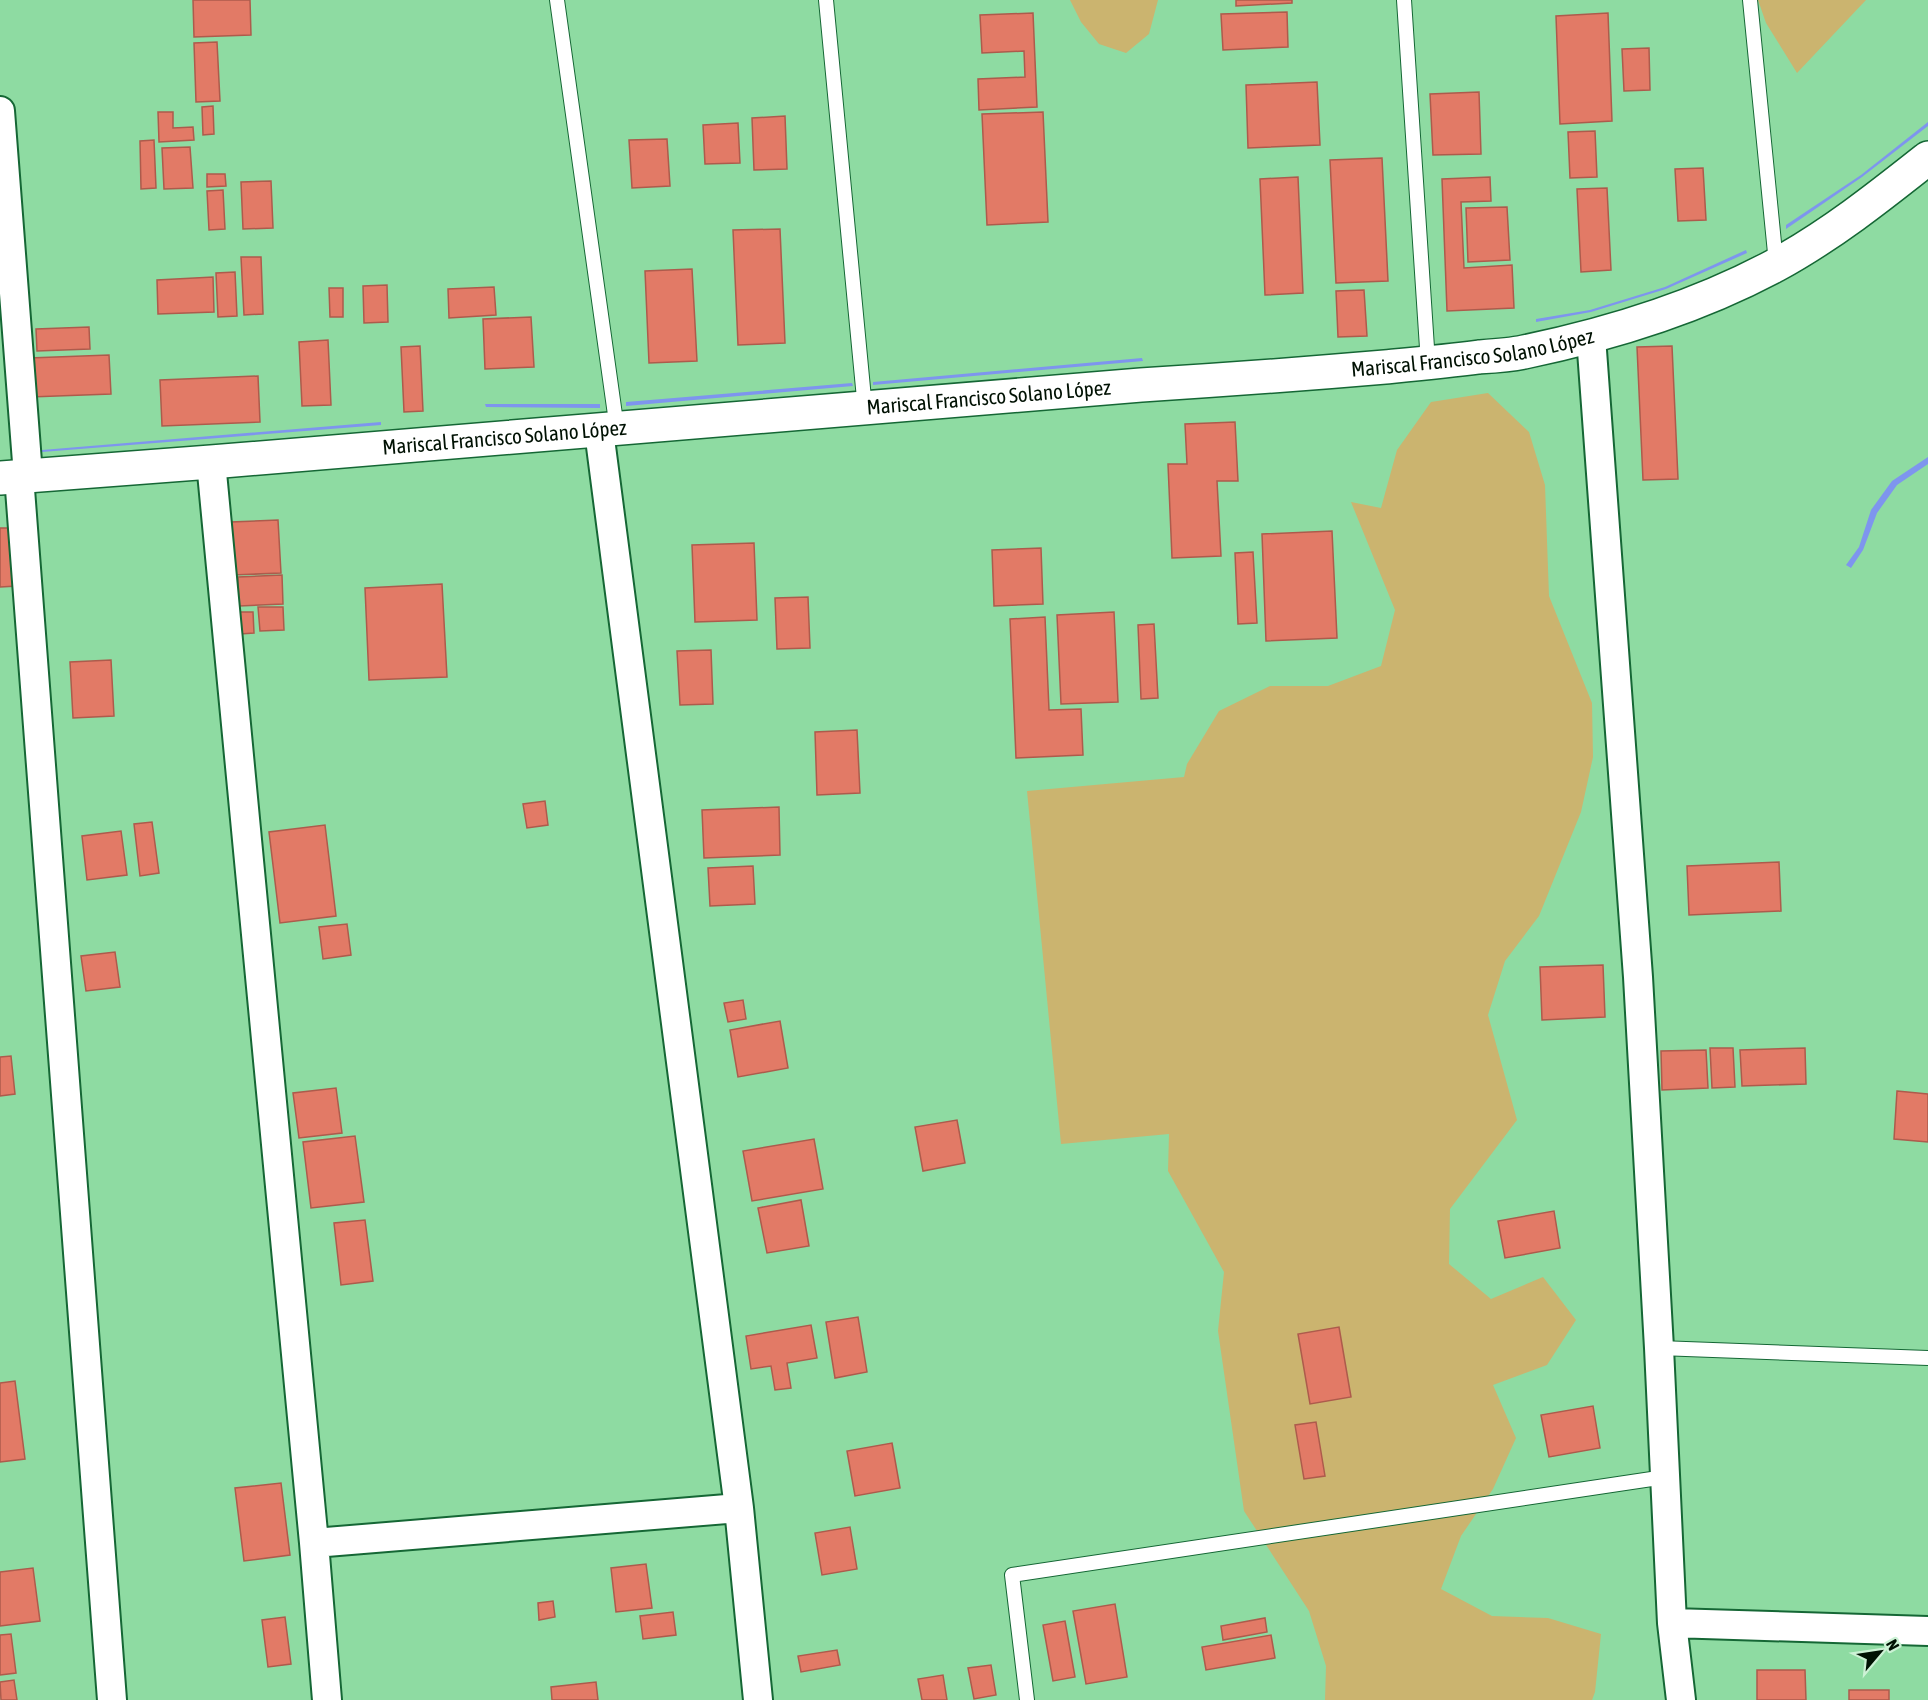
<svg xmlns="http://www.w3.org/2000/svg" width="1928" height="1700" font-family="'Asap Condensed',sans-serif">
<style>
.green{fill:#cbb46f}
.water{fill:#7e95ee}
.building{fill:#e27a66;stroke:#ad5b4c;stroke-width:1.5}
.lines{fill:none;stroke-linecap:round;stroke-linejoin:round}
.service-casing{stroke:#156735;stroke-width:16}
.minor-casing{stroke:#156735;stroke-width:32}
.secondary-casing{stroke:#156735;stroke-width:36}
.service{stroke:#fff;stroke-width:14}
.minor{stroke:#fff;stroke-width:28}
.secondary{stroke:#fff;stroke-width:33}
.labels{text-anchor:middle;stroke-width:4.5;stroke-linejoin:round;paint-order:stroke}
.street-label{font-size:21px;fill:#001103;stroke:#ccf2d5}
</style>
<rect width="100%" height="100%" fill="#8edba2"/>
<!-- green -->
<path class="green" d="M1070,0h88l-9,34 -23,19 -27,-9 -18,-22z
M1758,0h108l-69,73 -31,-50z
M1488,393l41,39 16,53 4,111 43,107 1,54 -12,55 -42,104 -34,45 -17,54 29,105 -67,89 -1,55 42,35 52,-22 33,43 -29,45 -54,20 23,53 -23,51 -32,47 -20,53 51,27 56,2 53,16 -6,58 -3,8h-267l1,-34 -17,-55 -65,-100 -26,-180 6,-59 -56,-101 1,-37 -108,10 -34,-353 157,-14 3,-13 32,-53 51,-25h58l53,-20 14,-56 -44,-108 30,6 16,-58 34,-48z"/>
<!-- water -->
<path class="water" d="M1928,122v4l-66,51 -76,52v-4l75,-50z
M1746,250l1,3 -81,36 -75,23 -55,10v-3l54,-9 75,-23z
M1142,358l1,3 -270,24v-3z
M852,383l1,3 -227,20v-4z
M485,404h115v4l-114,-1z
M381,422v3l-339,27v-2z
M1928,457v7l-31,21 -20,28 -14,37 -12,18 -5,-3 13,-18 12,-37 21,-29z"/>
<!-- building -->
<path class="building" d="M193,0h57l1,35 -57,2z
M1236,0h56v3l-56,3z
M1287,12l1,35 -65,3 -2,-36z
M1033,13l4,94 -58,3 -1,-31 47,-2 -1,-26 -42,2 -2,-38z
M1608,13l4,108 -52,3 -4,-108z
M217,42l3,59 -24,1 -2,-59z
M1649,48l1,42 -26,1 -2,-42z
M1317,82l3,63 -72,3 -2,-63z
M1479,92l2,62 -48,1 -3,-61z
M213,106l1,28 -11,1 -1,-28z
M158,112h15v16l20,-1 1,13 -35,2z
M1043,112l5,110 -61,3 -5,-111z
M785,116l2,53 -33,1 -2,-52z
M738,123l2,40 -35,1 -2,-39z
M1595,131l2,46 -27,1 -2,-46z
M667,139l3,47 -38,2 -3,-48z
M154,140l2,48 -15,1 -1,-48z
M190,147l3,41 -29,1 -2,-41z
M1382,158l6,123 -52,2 -6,-123z
M1703,168l3,52 -28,1 -3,-52z
M207,174h18l1,12 -19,1z
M1298,177l5,116 -38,2 -5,-116z
M1490,177l1,24 -30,1 3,66 48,-3 2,43 -67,3 -5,-132z
M271,181l2,47 -30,1 -2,-47z
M1607,188l4,82 -30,2 -4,-83z
M223,190l2,39 -16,1 -2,-39z
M1507,207l3,53 -42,2 -2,-54z
M780,229l5,114 -47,2 -5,-115z
M241,257h20l2,57 -19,1z
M692,269l5,92 -48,2 -4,-92z
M235,272l2,44 -19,1 -2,-44z
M213,277l1,35 -56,2 -1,-34z
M387,285l1,37 -24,1 -1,-37z
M494,287l2,28 -47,3 -1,-29z
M329,288h14v29h-13z
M1364,290l3,46 -29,1 -2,-46z
M531,317l3,50 -49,2 -2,-50z
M89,327l1,22 -53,2 -1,-22z
M328,340l3,65 -29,1 -3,-64z
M420,346l3,65 -19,1 -3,-65z
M1672,346l6,133 -35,1 -6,-133z
M109,355l2,39 -81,3 -1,-39z
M258,376l2,46 -98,4 -2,-46z
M1235,422l3,59h-21l4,75 -49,2 -4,-94h19l-2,-40z
M278,520l3,53 -48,2 -2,-53z
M0,528h14l3,58 -17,1z
M1332,531l5,107 -71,3 -4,-107z
M754,543l3,77 -62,2 -3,-77z
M1041,548l2,56 -49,2 -2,-56z
M1253,552l4,71 -19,1 -3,-71z
M282,575l1,29 -44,2 -1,-29z
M442,584l5,93 -78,3 -4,-92z
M808,597l2,51 -33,1 -2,-51z
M258,607h25l1,23 -24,1z
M239,612h14l1,21 -14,1z
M1114,612l4,90 -57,2 -4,-89z
M1045,617l4,93 32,-1 2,46 -67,3 -6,-139z
M1154,624l4,74 -17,1 -3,-74z
M711,650l2,54 -33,1 -3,-54z
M111,660l3,56 -41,2 -3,-56z
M857,730l3,63 -43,2 -2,-63z
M545,801l3,24 -21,3 -4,-24z
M779,807l1,48 -76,3 -2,-48z
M152,822l7,51 -19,3 -6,-52z
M325,825l11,91 -56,7 -11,-91z
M121,831l6,44 -40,5 -5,-44z
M1779,862l2,49 -92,4 -2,-49z
M753,866l2,38 -45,2 -2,-38z
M347,924l4,31 -28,4 -4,-32z
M115,952l5,35 -34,4 -5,-35z
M1603,965l2,52 -63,3 -2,-53z
M743,1000l3,19 -18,3 -4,-19z
M780,1021l8,47 -50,9 -8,-47z
M1710,1048h23l2,39 -23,1z
M1805,1048l1,36 -64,2 -2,-36z
M1706,1050l2,38 -46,2 -1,-39z
M11,1056l4,38 -15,2v-39z
M336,1088l6,45 -43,5 -6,-45z
M1897,1091l31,3v48l-34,-3z
M957,1120l8,43 -42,8 -8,-44z
M355,1136l9,66 -53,6 -8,-66z
M814,1139l9,50 -71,12 -9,-50z
M801,1200l8,46 -42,7 -9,-45z
M1554,1211l6,37 -55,10 -7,-37z
M365,1220l8,61 -32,4 -7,-62z
M858,1317l9,55 -32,6 -9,-56z
M811,1325l6,33 -30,5 4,25 -16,2 -4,-24 -20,3 -5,-33z
M1339,1327l12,70 -41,7 -12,-70z
M15,1381l10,78 -25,3v-79z
M1593,1406l7,42 -51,9 -8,-42z
M1316,1422l9,54 -21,3 -9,-54z
M892,1443l8,45 -45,8 -8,-45z
M281,1483l9,72 -46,6 -9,-73z
M850,1527l7,42 -35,6 -7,-42z
M646,1564l6,44 -36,4 -5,-44z
M33,1568l7,53 -40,5v-54z
M553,1601l2,16 -16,3 -1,-17z
M1115,1604l12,73 -41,7 -13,-73z
M673,1612l3,23 -33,4 -3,-23z
M285,1617l6,47 -23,3 -6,-47z
M1265,1618l2,14 -44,8 -2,-14z
M1065,1621l10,56 -22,4 -10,-56z
M11,1634l5,39 -16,2v-40z
M1271,1635l4,23 -69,12 -4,-23z
M837,1650l3,15 -39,7 -3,-16z
M991,1665l5,30 -22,4 -6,-31z
M1757,1670h48l1,30h-49z
M943,1675l4,25h-25l-4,-21z
M14,1680l3,20h-16l-1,-18z
M596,1682l2,18h-46l-1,-13z
M1849,1690h40v10h-40z"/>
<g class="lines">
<!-- service casing -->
<g class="service-casing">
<path id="service" d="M557,0l60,429
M826,0l39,409
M1404,0l24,363
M1750,0l26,263
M1659,1348l269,10
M1027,1700l-15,-125 653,-98"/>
</g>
<!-- minor casing -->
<g class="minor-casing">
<path id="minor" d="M0,111l28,364
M1591,337l47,640 21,371 13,275 9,77
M599,431l140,1077 19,192
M211,462l103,1081 13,157
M19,476l93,1224
M314,1543l425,-35
M1672,1623l256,8"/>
</g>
<!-- secondary casing -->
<g class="secondary-casing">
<g id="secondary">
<path id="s1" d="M0,478l211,-16 930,-77c81,-5 162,-11 244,-18 31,-3 63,-6 94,-10 15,-1 31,-2 45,-5 87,-18 174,-45 252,-87 55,-30 104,-69 152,-107"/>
</g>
</g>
<!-- service -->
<use href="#service" class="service"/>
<!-- minor -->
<use href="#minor" class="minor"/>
<!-- secondary -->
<use href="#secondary" class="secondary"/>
</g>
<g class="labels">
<!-- street labels -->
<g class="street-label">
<text dy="7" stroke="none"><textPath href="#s1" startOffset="1478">Mariscal Francisco Solano López</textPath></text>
<text dy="7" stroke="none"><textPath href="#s1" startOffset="992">Mariscal Francisco Solano López</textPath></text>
<text dy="7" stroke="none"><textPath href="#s1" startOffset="506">Mariscal Francisco Solano López</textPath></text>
</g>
</g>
<!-- north arrow -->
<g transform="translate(1880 1652) rotate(61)" stroke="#ccf2d5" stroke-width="4.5" paint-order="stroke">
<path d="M0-4.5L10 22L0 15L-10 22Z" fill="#001103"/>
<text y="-9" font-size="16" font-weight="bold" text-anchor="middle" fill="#001103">N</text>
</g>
</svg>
